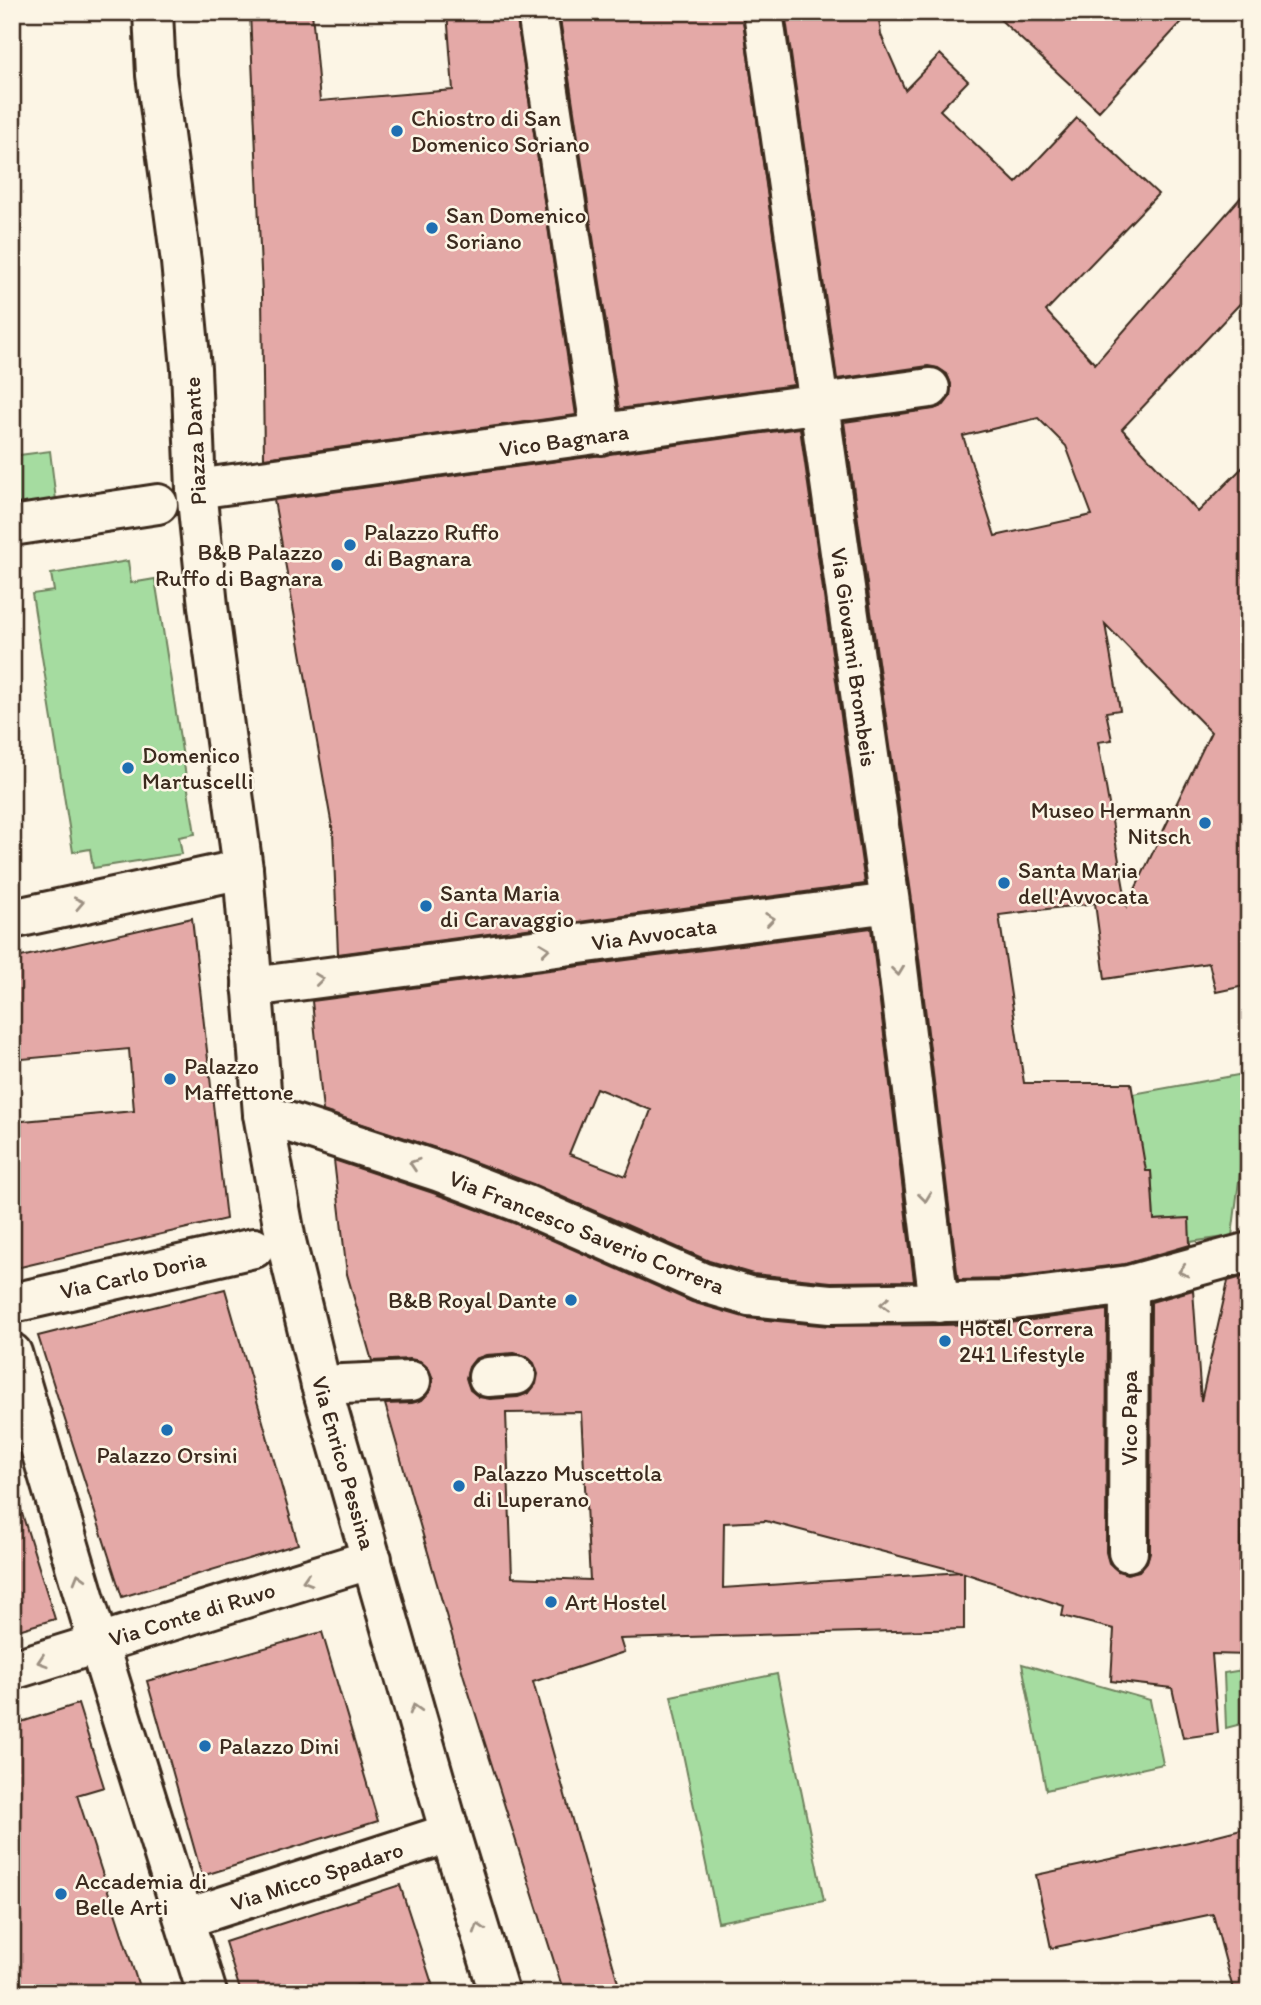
<svg xmlns="http://www.w3.org/2000/svg" width="1261" height="2005" font-family="Itim,sans-serif">
<style>
.green{fill:#a5dca0;stroke:#70835f;stroke-width:2}
.building{fill:#e4a9a7;stroke:#3b2a1e;stroke-width:2;fill-rule:evenodd}
.lines{fill:none;stroke-linecap:round;stroke-linejoin:round}
.minor-casing{stroke:#3b2a1e;stroke-width:44}
.major-casing{stroke:#3b2a1e;stroke-width:44}
.minor{stroke:#fcf5e5;stroke-width:38}
.major{stroke:#fcf5e5;stroke-width:38}
.oneway{stroke:#9c9082}
.poi-dot{fill:#1f6fb2;stroke:#fcf5e5;stroke-width:2.5}
.labels{text-anchor:middle;stroke-width:5;stroke-linejoin:round;paint-order:stroke}
.poi-label{font-size:23px;fill:#3b2a1e;stroke:#fcf5e5;text-anchor:start}
.street-label{font-size:23px;fill:#3b2a1e;stroke:#fcf5e5}
</style>
<rect width="100%" height="100%" fill="#fcf5e5"/>
<filter id="ink" filterUnits="userSpaceOnUse"><feTurbulence type="fractalNoise" baseFrequency=".0143" numOctaves="2"/><feDisplacementMap in="SourceGraphic" scale="14" xChannelSelector="R" yChannelSelector="G"/><feConvolveMatrix kernelMatrix="1 2 1 2 8 2 1 2 1" color-interpolation-filters="sRGB"/></filter>
<g filter="url(#ink)">
<!-- green -->
<path class="green" d="M50,451l6,49 -44,5v-49z
M128,561l3,22 24,-4 40,255 -16,3 3,17 -89,14 -3,-19 -17,3 -41,-258 22,-3 -3,-17z
M1249,1073v28l-17,135 -42,6 -2,-24 -34,2 -3,-48h-9l-9,-78z
M1022,1664l128,36 13,64 -117,26z
M1249,1669v53l-23,6 -2,-55z
M777,1674l47,227 -106,21 -47,-226z"/>
<!-- building -->
<path class="building" d="M250,12h62l8,89 133,-11 -6,-78h69l60,403 -312,43 -2,-164z
M559,12h183l52,373 -175,24z
M785,12h93l3,23 24,55 35,-36 28,27 -28,29 76,73 61,-65 81,76 -112,117 49,53 154,-176v106l-127,135 76,83 51,-51v524l-33,7 -7,-29 -104,16 -10,-76 -96,12 25,168h107l15,88h5l3,49 35,-2 1,27 -65,19 -121,15 -46,1 -46,-380 -68,-478 90,-13 10,-4 6,-8 1,-13 -4,-10 -9,-6 -10,-2 -91,13zM1038,418l28,28 26,69 -97,21 -32,-100zM1105,624l106,108 -84,174 -29,-164 14,-2 -6,-28 14,-2z
M992,12h199l-92,99z
M800,428l65,456 -527,70 -5,-122 -59,-332z
M192,918l34,301 -214,50v-147l122,-11 -5,-62 -117,11v-101z
M871,928l43,353 -83,1 -78,-8 -44,-13 -176,-77 -85,-32 -125,-41 -11,-110zM596,1088l55,22 -25,66 -57,-22z
M334,1160l99,33 83,31 176,78 55,16 83,8 111,-1 68,-2 98,-13 -1,242 3,11 9,8 9,3 12,-3 8,-9 3,-10 1,-250 42,-12 8,111 27,-120 21,-6v211h-8l-2,114h10v55l-37,-1 6,79 -35,5 -11,-50 -61,-7 3,-52 -52,-13 2,-10 -100,-33v56l-344,10 4,13 -91,30 88,311h-57l-100,-316 -79,-273 27,-1 10,-3 9,-10 2,-11 -4,-10 -9,-8 -10,-2 -38,2 -25,-87zM514,1353l12,3 8,7 4,11 -2,10 -7,9 -11,4 -28,2 -11,-2 -9,-7 -4,-12 3,-11 6,-8 11,-4zM581,1412l9,168 -78,-3 -6,-164zM766,1521l179,47 17,4 -239,16 1,-65z
M225,1289l73,255 -176,53 -84,-261z
M20,1507l35,112 -43,13v-124z
M322,1632l56,189 -176,55 -55,-195z
M78,1704l26,83 -27,8 64,198h-129v-268z
M1249,1827v166h-15l-21,-79 -162,34 -15,-73 162,-35z
M400,1885l35,108h-71l-3,-9 -27,9h-93l-16,-51z"/>
<g class="lines">
<!-- minor casing -->
<g class="minor-casing">
<path id="minor" d="M537,12l64,423
M763,12l127,891 49,400
M196,489l734,-101
M12,526l146,-22
M12,919l231,-50
M252,987l638,-84
M263,1114l177,58 84,32 177,78 48,14 81,8 176,-3 123,-16 120,-33
M13,1303l241,-55
M12,1353l86,290 109,350
M488,1377l28,-2
M321,1385l90,-4
M1128,1552l1,-267
M184,1919l266,-86"/>
</g>
<!-- major casing -->
<g class="major-casing">
<path id="major" d="M153,12l3,63 25,187 10,106 5,121 12,117 35,263 20,245 23,127 35,144 129,448 49,160
M12,1670l360,-111"/>
</g>
<!-- minor -->
<use href="#minor" class="minor"/>
<!-- major -->
<use href="#major" class="major"/>
</g>
<!-- one-way arrows -->
<defs><path id="oneway-chevron" d="M-2-3.5L2.5 0L-2 3.5" fill="none" stroke-width="1.6" stroke-linecap="round" stroke-linejoin="round" transform="scale(1.75)"/></defs>
<g class="oneway">
<use href="#oneway-chevron" transform="translate(79 903) rotate(-12)"/>
<use href="#oneway-chevron" transform="translate(770 919) rotate(-8)"/>
<use href="#oneway-chevron" transform="translate(545 949) rotate(-7)"/>
<use href="#oneway-chevron" transform="translate(898 971) rotate(83)"/>
<use href="#oneway-chevron" transform="translate(319 979) rotate(-7)"/>
<use href="#oneway-chevron" transform="translate(414 1164) rotate(-162)"/>
<use href="#oneway-chevron" transform="translate(925 1197) rotate(83)"/>
<use href="#oneway-chevron" transform="translate(1183 1271) rotate(165)"/>
<use href="#oneway-chevron" transform="translate(885 1304) rotate(179)"/>
<use href="#oneway-chevron" transform="translate(79 1578) rotate(-106)"/>
<use href="#oneway-chevron" transform="translate(307 1580) rotate(163)"/>
<use href="#oneway-chevron" transform="translate(42 1661) rotate(162)"/>
<use href="#oneway-chevron" transform="translate(415 1709) rotate(-106)"/>
<use href="#oneway-chevron" transform="translate(479 1928) rotate(-107)"/>
</g>
</g>
<!-- markers -->
<g class="poi-dot">
<circle cx="397" cy="131" r="7"/>
<circle cx="432" cy="228" r="7"/>
<circle cx="350" cy="545" r="7"/>
<circle cx="337" cy="565" r="7"/>
<circle cx="128" cy="768" r="7"/>
<circle cx="1205" cy="823" r="7"/>
<circle cx="1004" cy="883" r="7"/>
<circle cx="426" cy="906" r="7"/>
<circle cx="170" cy="1079" r="7"/>
<circle cx="571" cy="1300" r="7"/>
<circle cx="945" cy="1341" r="7"/>
<circle cx="167" cy="1430" r="7"/>
<circle cx="459" cy="1486" r="7"/>
<circle cx="551" cy="1602" r="7"/>
<circle cx="205" cy="1746" r="7"/>
<circle cx="61" cy="1894" r="7"/>
</g>
<g class="labels">
<!-- poi labels -->
<g class="poi-label">
<text x="411" y="126">Chiostro di San<tspan x="411" dy="26">Domenico Soriano</tspan></text>
<text x="446" y="223">San Domenico<tspan x="446" dy="26">Soriano</tspan></text>
<text x="364" y="540">Palazzo Ruffo<tspan x="364" dy="26">di Bagnara</tspan></text>
<text x="323" y="560" text-anchor="end">B&amp;B Palazzo<tspan x="323" dy="26">Ruffo di Bagnara</tspan></text>
<text x="142" y="763">Domenico<tspan x="142" dy="26">Martuscelli</tspan></text>
<text x="1191" y="818" text-anchor="end">Museo Hermann<tspan x="1191" dy="26">Nitsch</tspan></text>
<text x="1018" y="878">Santa Maria<tspan x="1018" dy="26">dell'Avvocata</tspan></text>
<text x="440" y="901">Santa Maria<tspan x="440" dy="26">di Caravaggio</tspan></text>
<text x="184" y="1074">Palazzo<tspan x="184" dy="26">Maffettone</tspan></text>
<text x="557" y="1308" text-anchor="end">B&amp;B Royal Dante</text>
<text x="959" y="1336">Hotel Correra<tspan x="959" dy="26">241 Lifestyle</tspan></text>
<text x="167" y="1463" text-anchor="middle">Palazzo Orsini</text>
<text x="473" y="1481">Palazzo Muscettola<tspan x="473" dy="26">di Luperano</tspan></text>
<text x="565" y="1610">Art Hostel</text>
<text x="219" y="1754">Palazzo Dini</text>
<text x="75" y="1889">Accademia di<tspan x="75" dy="26">Belle Arti</tspan></text>
</g>
<!-- street labels -->
<g class="street-label">
<text transform="translate(564 440) rotate(-8)" y="8">Vico Bagnara</text>
<text transform="translate(195 441) rotate(-93)" y="8">Piazza Dante</text>
<text transform="translate(854 657) rotate(82)" y="8">Via Giovanni Brombeis</text>
<text transform="translate(654 934) rotate(-8)" y="8">Via Avvocata</text>
<text transform="translate(587 1232) rotate(22)" y="8">Via Francesco Saverio Correra</text>
<text transform="translate(133 1275) rotate(-13)" y="8">Via Carlo Doria</text>
<text transform="translate(1129 1418) rotate(-90)" y="8">Vico Papa</text>
<text transform="translate(344 1463) rotate(74)" y="8">Via Enrico Pessina</text>
<text transform="translate(192 1614) rotate(-17)" y="8">Via Conte di Ruvo</text>
<text transform="translate(317 1876) rotate(-18)" y="8">Via Micco Spadaro</text>
</g>
</g>
<!-- margin -->
<rect width="1261" height="2005" fill="none" stroke="#fcf5e5" stroke-width="42"/>
<rect x="21" y="21" width="1219" height="1963" fill="none" stroke="#3b2a1e" stroke-width="2.5" filter="url(#ink)"/>
</svg>
